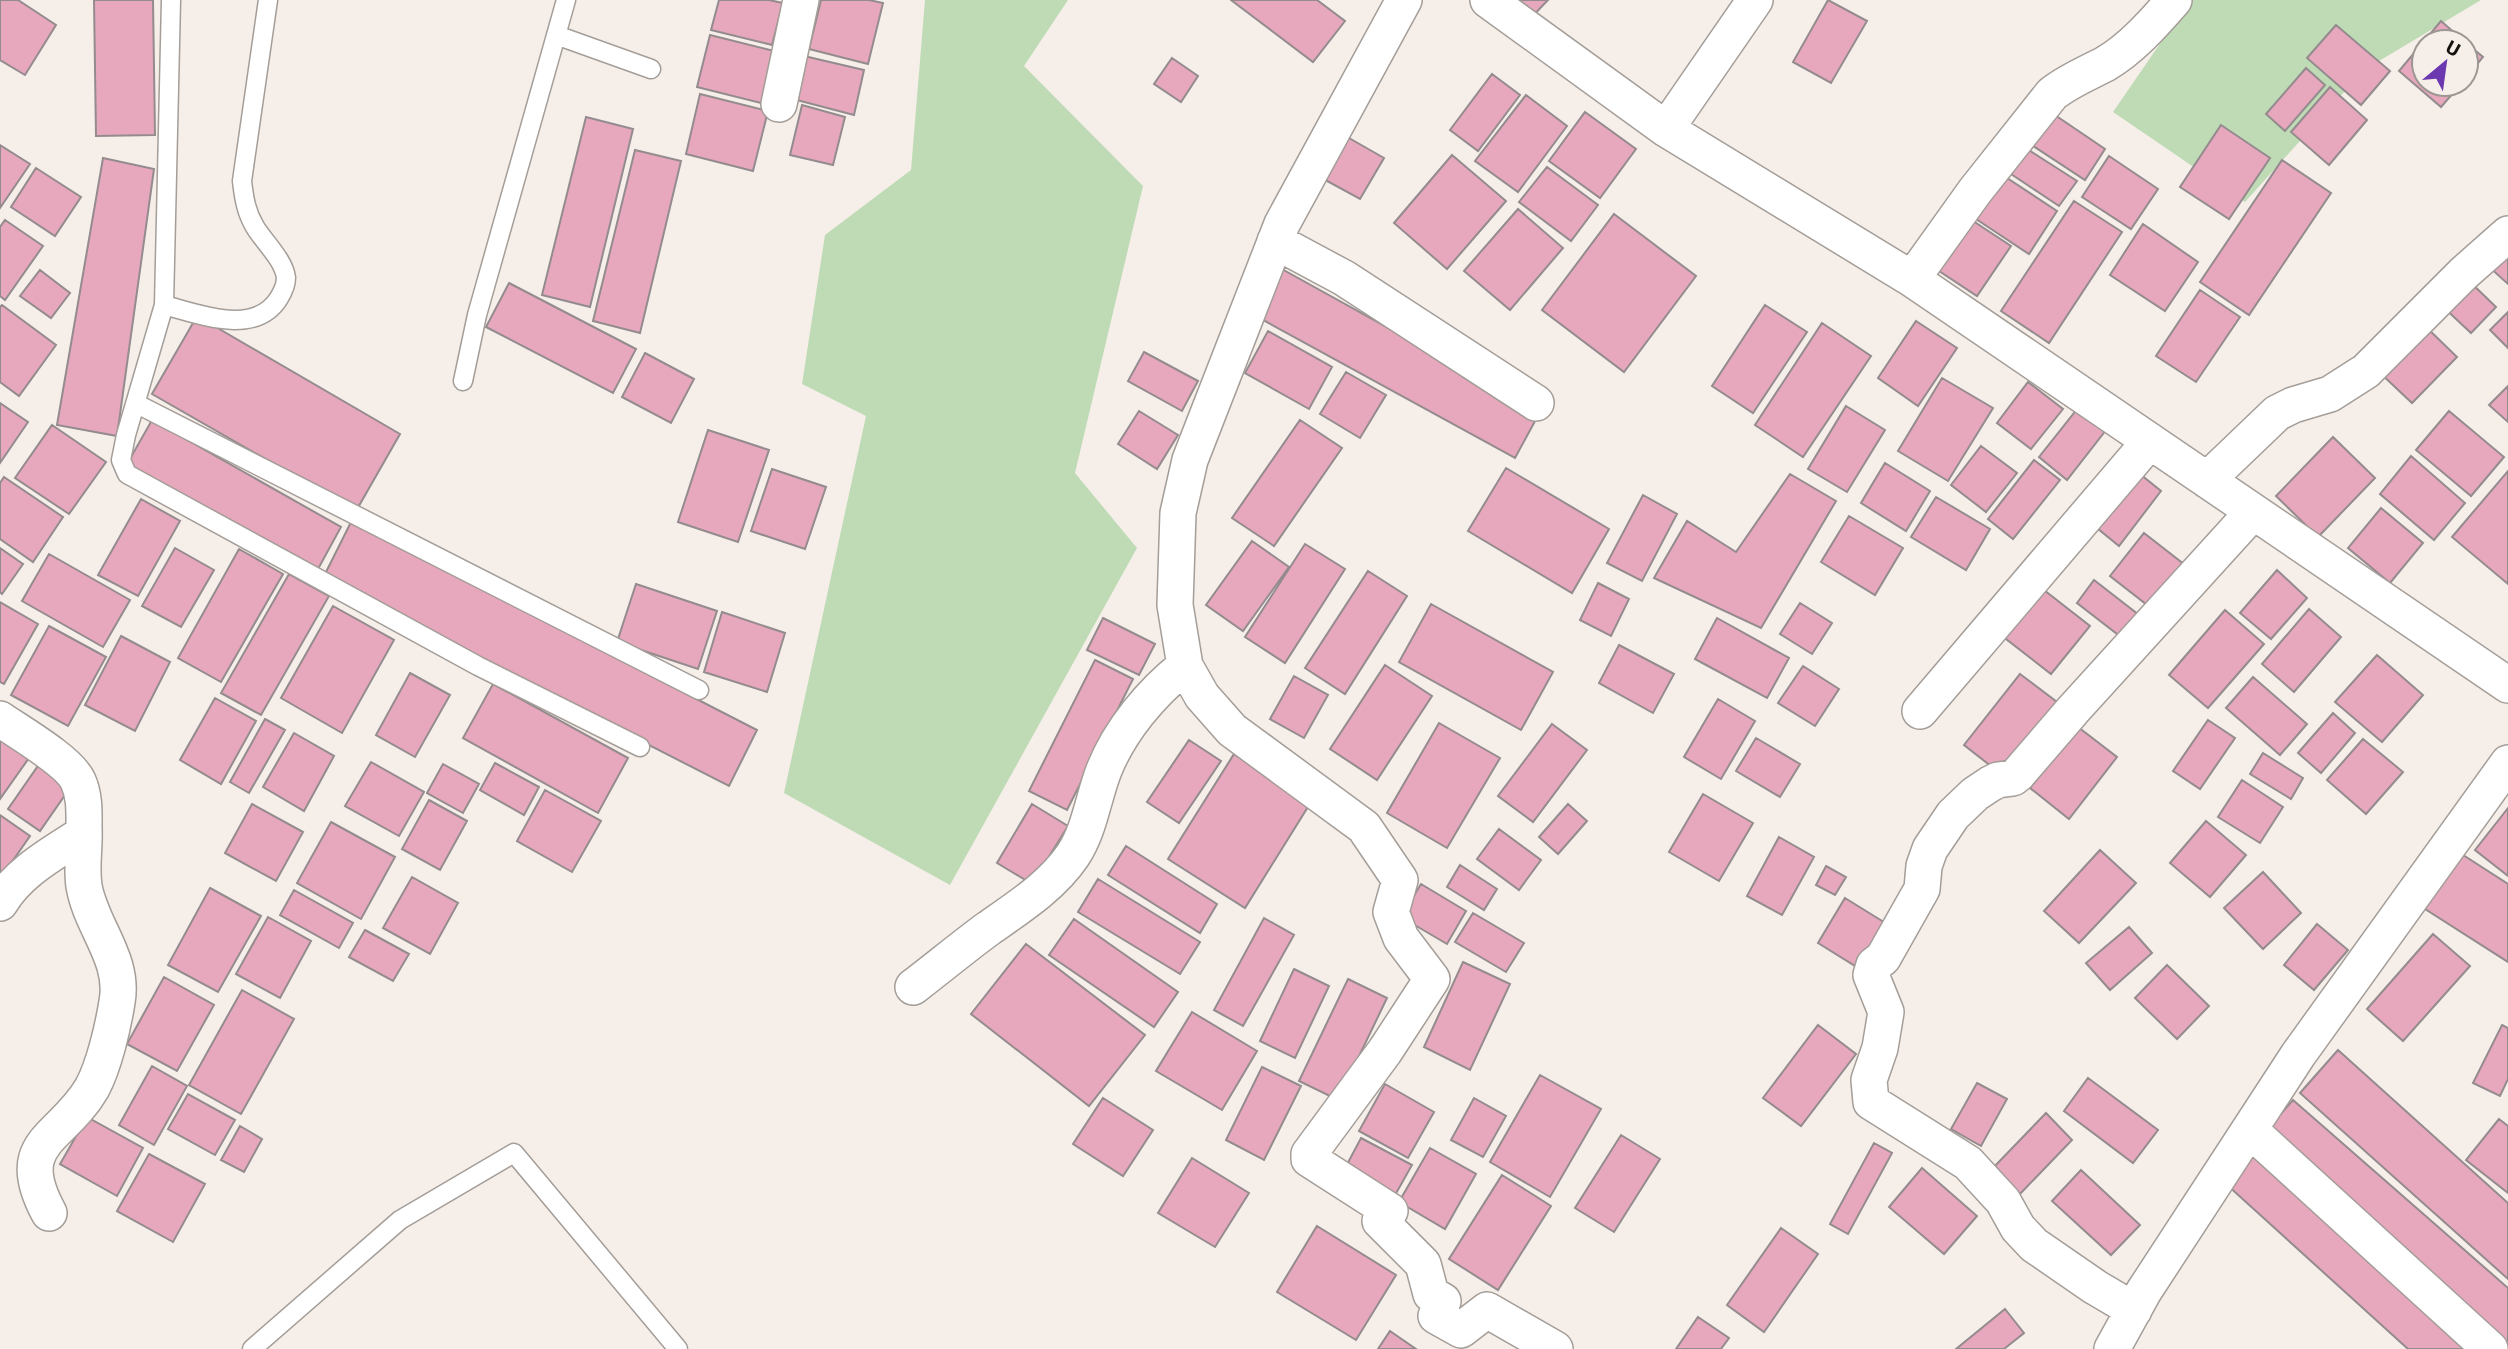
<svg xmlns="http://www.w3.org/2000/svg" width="2508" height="1349" font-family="'Exo 2',sans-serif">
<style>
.green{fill:#bfdbb6}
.building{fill:#e7a8bd;stroke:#948b8e;stroke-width:2}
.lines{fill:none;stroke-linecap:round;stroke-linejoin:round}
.lane-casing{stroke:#a49d98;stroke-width:21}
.street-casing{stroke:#a49d98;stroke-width:38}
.lane{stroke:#fff;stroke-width:18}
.street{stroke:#fff;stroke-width:35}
</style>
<rect width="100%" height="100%" fill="#f6efe9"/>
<!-- green -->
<path class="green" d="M925,0h143l-44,66 119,120 -68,287 62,75 -187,337 -166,-92 82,-377 -64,-32 23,-149 86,-65z
M2190,0h291l-117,70 -119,132 -132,-90z"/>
<!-- building -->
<path class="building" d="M0,0h18l38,25 -31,50 -25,-15z
M94,0h59l2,135 -59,1z
M719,0h50l14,3 -11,42 -61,-15z
M821,0h48l14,3 -15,61 -59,-15z
M1231,0h86l28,21 -32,41z
M1509,0h39l-20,21z
M1828,0l39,21 -36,62 -38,-21z
M2441,21l24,21h-41v42h37l-20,23 -42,-36z
M2336,25l54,46 -29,34 -54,-47z
M710,35l72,18 -13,52 -72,-18z
M2466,43l17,14 -17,21z
M804,56l60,14 -10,45 -61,-16z
M1172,58l26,18 -17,26 -27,-18z
M2306,68l19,17 -40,46 -19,-17z
M1492,74l28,21 -42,56 -28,-21z
M2330,87l37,33 -38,45 -38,-33z
M700,94l68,17 -15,60 -67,-17z
M1526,95l41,31 -49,66 -43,-31z
M802,105l43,12 -12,48 -43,-10z
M2049,111l56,38 -20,31 -58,-38z
M1585,112l51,37 -36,49 -51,-37z
M586,117l47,12 -43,178 -48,-12z
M2221,125l49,33 -41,61 -49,-32z
M1342,134l42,24 -24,41 -42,-23z
M0,145l30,19 -30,44z
M2024,147l53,34 -18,25 -51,-34z
M635,150l46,11 -41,172 -47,-12z
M1452,155l54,46 -59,68 -53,-46z
M2109,156l49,33 -27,40 -49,-32z
M103,158l51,11 -37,267 -60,-11z
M2282,160l49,33 -82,122 -49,-33z
M1547,167l51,38 -27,36 -52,-39z
M36,168l45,29 -26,39 -44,-29z
M2001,174l56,37 -28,43 -56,-37z
M2074,201l48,31 -73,111 -48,-32z
M1518,209l45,39 -53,62 -46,-39z
M1614,214l82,62 -72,96 -82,-62z
M1964,215l47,31 -34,50 -47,-31z
M5,220l38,26 -38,54 -5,-4v-69z
M2143,224l55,38 -33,49 -55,-36z
M2508,244v40l-21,-19z
M1280,268l260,144 -25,46 -261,-143z
M40,270l30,23 -19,25 -31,-22z
M2465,277l31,30 -25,26 -31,-29z
M509,283l127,66 -23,44 -127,-66z
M2200,290l40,27 -44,65 -40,-26z
M2,305l54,40 -37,51 -19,-14v-75z
M1765,305l42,27 -54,81 -41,-27z
M2508,312v36l-18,-18z
M197,316l203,118 -44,77 -204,-117z
M1916,321l41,27 -39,58 -40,-28z
M1822,323l49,33 -68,101 -48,-32z
M2423,324l34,33 -45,46 -34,-32z
M1268,331l64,36 -23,42 -64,-36z
M1144,352l54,29 -16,30 -54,-30z
M645,353l49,26 -23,44 -49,-26z
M1346,372l40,23 -26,43 -40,-24z
M1942,378l51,30 -45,73 -50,-30z
M2028,382l35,27 -32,40 -34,-26z
M2508,386v36l-19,-17z
M0,403l28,19 -28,41z
M2082,403l28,22 -43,55 -28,-23z
M1846,406l39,24 -38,62 -39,-23z
M1139,411l39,24 -21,34 -39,-25z
M2449,411l55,46 -33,39 -55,-46z
M152,420l189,107 -24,44 -190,-107z
M1300,420l42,28 -68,98 -42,-28z
M52,425l54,37 -37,52 -54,-36z
M708,430l61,20 -31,92 -60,-20z
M2333,437l42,41 -57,59 -42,-41z
M1981,446l36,27 -31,39 -35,-27z
M2411,456l54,47 -31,37 -54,-46z
M2034,460l26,20 -47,59 -25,-20z
M1885,463l45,28 -24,40 -45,-28z
M1506,468l103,61 -37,64 -104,-62z
M772,469l54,18 -21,62 -54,-18z
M2508,471v113l-56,-47z
M1790,474l46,27 -75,127 -107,-50 33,-57 49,31z
M2140,474l21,17 -42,55 -22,-18z
M4,477l59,40 -30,45 -33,-23v-56z
M1643,495l34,19 -35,67 -35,-18z
M1936,497l54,32 -24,41 -55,-33z
M141,499l39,22 -42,75 -40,-21z
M2381,508l42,35 -33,40 -42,-35z
M1849,516l54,32 -28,47 -54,-33z
M351,522l406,208 -28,56 -406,-208z
M2144,533l41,32 -34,43 -41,-32z
M1252,541l37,26 -46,64 -37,-26z
M1305,544l40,25 -60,94 -40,-26z
M0,548l23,16 -21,30 -2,-2z
M175,548l39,22 -33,57 -39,-21z
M239,549l44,25 -62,108 -43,-24z
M49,554l81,46 -27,47 -81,-46z
M2277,570l30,28 -36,41 -31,-26z
M1368,571l39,25 -62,98 -40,-26z
M289,574l40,22 -68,119 -40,-22z
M2094,580l45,35 -18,22 -44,-34z
M1598,583l31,16 -18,37 -31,-16z
M2035,583l55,43 -39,48 -54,-42z
M636,584l81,27 -19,58 -81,-27z
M0,602l38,22 -34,60 -4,-2z
M1800,603l32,20 -20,31 -32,-20z
M1431,604l122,68 -32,58 -122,-68z
M333,606l61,34 -52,93 -61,-35z
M2309,609l32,28 -47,55 -32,-28z
M2225,610l39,34 -56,64 -39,-33z
M722,612l63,21 -18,59 -63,-20z
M1103,618l52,26 -16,31 -52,-25z
M1717,618l72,40 -22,40 -72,-39z
M49,626l57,31 -38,69 -57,-31z
M121,636l49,26 -35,69 -50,-26z
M1619,645l55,29 -21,39 -54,-30z
M2377,655l46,40 -41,47 -47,-40z
M1095,660l38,19 -66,131 -38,-19z
M1385,665l47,31 -55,84 -47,-31z
M1803,666l36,23 -24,37 -37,-23z
M410,673l40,22 -35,62 -39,-22z
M2020,674l37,28 -56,72 -37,-29z
M1294,676l34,19 -24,43 -34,-19z
M2253,677l54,47 -27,31 -54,-47z
M493,684l135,74 -30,55 -135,-75z
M215,698l41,23 -35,63 -41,-24z
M1718,699l37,22 -34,58 -37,-22z
M2333,713l22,20 -34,40 -23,-20z
M265,719l20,11 -36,63 -19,-11z
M2208,720l27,18 -35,51 -27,-18z
M1439,723l61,35 -53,90 -60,-35z
M0,724l36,24 -36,51z
M1552,724l35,26 -54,72 -35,-26z
M2078,727l39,30 -48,62 -39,-31z
M294,733l40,23 -30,55 -41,-24z
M1756,738l44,26 -20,33 -44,-26z
M2363,739l40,33 -37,42 -39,-34z
M1189,740l32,21 -42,62 -32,-21z
M2263,753l40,25 -12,21 -41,-25z
M1234,754l77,48 -66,106 -77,-49z
M42,760l32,22 -34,49 -32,-22z
M371,762l53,30 -25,44 -54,-30z
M495,763l44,24 -15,28 -44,-25z
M443,764l36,20 -16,29 -36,-20z
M2242,780l41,27 -23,36 -42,-26z
M545,790l56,31 -29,51 -55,-31z
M1703,794l50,29 -34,58 -50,-29z
M429,800l38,21 -27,49 -38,-21z
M252,804l51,28 -27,49 -51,-28z
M1032,804l36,22 -36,58 -35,-21z
M1568,804l19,17 -29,33 -19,-17z
M2508,808v68l-33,-26z
M0,815l30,21 -30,43z
M2206,821l40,34 -36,42 -40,-34z
M331,822l64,35 -34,62 -64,-36z
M1499,829l42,31 -22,30 -42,-31z
M1779,837l35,20 -32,58 -35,-19z
M1126,846l91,58 -17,29 -92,-58z
M2100,850l36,33 -57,60 -35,-32z
M2460,853l48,31v78l-83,-53z
M1460,865l37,24 -13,21 -37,-23z
M1826,866l20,11 -11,18 -19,-10z
M2263,872l38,41 -38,36 -39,-41z
M412,877l46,26 -28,51 -47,-26z
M1098,879l102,63 -20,32 -102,-62z
M1421,884l45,27 -19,33 -46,-27z
M210,888l51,28 -43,76 -50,-27z
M294,890l59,33 -14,25 -59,-33z
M1845,898l42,26 -27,45 -42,-26z
M1473,913l51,30 -18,29 -51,-30z
M268,917l43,24 -31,57 -44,-24z
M1264,918l30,17 -51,91 -29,-16z
M1074,919l104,73 -24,35 -105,-72z
M2317,924l31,26 -34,40 -30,-25z
M2129,927l23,26 -42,37 -24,-27z
M365,930l44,24 -16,27 -44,-24z
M2433,934l37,32 -67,75 -36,-32z
M1026,944l119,91 -56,71 -118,-92z
M1463,962l47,22 -40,86 -46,-23z
M2167,965l42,41 -32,33 -42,-41z
M1294,969l35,17 -34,72 -35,-17z
M164,977l50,28 -37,66 -50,-27z
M1348,979l39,19 -49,102 -39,-19z
M242,990l52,29 -53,95 -52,-29z
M1192,1012l65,39 -35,59 -66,-39z
M1818,1025l38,29 -55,72 -38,-28z
M2502,1025l6,3v51l-8,17 -27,-13z
M2338,1050l170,153v76l-208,-186z
M152,1066l35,20 -33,59 -35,-20z
M1262,1067l39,19 -37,74 -38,-20z
M1540,1075l61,34 -51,88 -60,-35z
M2088,1078l70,52 -25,33 -69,-52z
M1977,1083l30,16 -26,47 -30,-17z
M1385,1084l49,28 -26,46 -49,-27z
M188,1094l47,26 -20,35 -47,-26z
M1103,1098l50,32 -30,46 -50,-32z
M1474,1098l32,18 -23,41 -32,-17z
M2293,1100l215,188v61l-245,-215z
M2046,1113l26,27 -54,56 -27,-26z
M87,1117l56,31 -26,48 -57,-32z
M2499,1119l9,7v67l-42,-33z
M240,1126l22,13 -18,33 -23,-12z
M1621,1135l39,24 -46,73 -39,-24z
M1361,1138l51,27 -18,32 -50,-27z
M1874,1143l18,10 -44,81 -18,-10z
M1430,1148l46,26 -31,55 -46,-27z
M2257,1151l218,198h-67l-182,-165z
M149,1154l56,30 -32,58 -56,-31z
M1192,1158l57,35 -34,54 -57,-34z
M1922,1168l55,48 -33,38 -55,-47z
M2081,1170l59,55 -29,30 -59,-54z
M1502,1175l49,31 -53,84 -49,-31z
M1317,1226l79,49 -40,65 -79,-48z
M1781,1228l37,26 -54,78 -37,-27z
M2005,1309l19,24 -20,16h-48z
M1698,1317l31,21 -8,11h-45z
M1390,1331l26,18h-38z"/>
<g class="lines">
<!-- lane casing -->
<g class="lane-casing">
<path id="lane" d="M171,0l-7,305c35,9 91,32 115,-7 3,-5 7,-14 7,-20 -2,-18 -22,-36 -31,-51 -9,-15 -11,-29 -13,-46l26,-181
M556,35l95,34
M164,305l-38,130 -5,25 6,14 351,192 162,81
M463,381l14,-66 89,-315
M137,404l562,286
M252,1349l148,-129 114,-67 164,196"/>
</g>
<!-- street casing -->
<g class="street-casing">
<path id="street" d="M1404,0l-122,224 -92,236 -12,53 -3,92 10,61 17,30 30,34 132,97 36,53 -9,32 10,26 31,41 -47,72 -76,103v5l81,52 -10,10 43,43 8,30 12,7 -7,15 25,14 26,-20 68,39
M1488,0l178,129 246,150 596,406
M779,104l22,-104
M1666,129l89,-129
M1275,241l69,37 192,125
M1912,279l63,-88 77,-97c16,-13 34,-20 53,-30 26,-15 49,-41 69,-64
M2207,480l70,-67 16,-8 37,-11 36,-23 98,-98 44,-39
M1920,711l230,-270
M0,719c20,14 69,42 78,62 7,15 6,32 6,47 1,20 -3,38 0,58 7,41 41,73 33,116 -4,25 -13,64 -25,86 -30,52 -82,53 -43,125
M0,903c19,-32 54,-50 84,-70
M913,987c25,-19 50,-40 76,-59 30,-21 63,-42 84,-73 17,-26 20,-57 31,-85 16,-40 47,-77 81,-104
M2250,1130l240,219
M2134,1310l-39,-23 -61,-42 -16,-17 -15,-27 -35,-38 -97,-61 -2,-22 11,-32 6,-36 -15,-37 3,-10 9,-7 39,-69 2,-23 6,-17 23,-34 22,-21 15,-10 8,-4 15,-2 5,-4 55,-64 180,-198
M2112,1349l32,-58 154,-236 210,-292"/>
</g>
<!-- lane -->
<use href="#lane" class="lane"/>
<!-- street -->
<use href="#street" class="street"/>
</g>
<!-- north arrow -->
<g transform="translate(2445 63) rotate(29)"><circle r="33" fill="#f6efe9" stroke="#9c9792" stroke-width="2"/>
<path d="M0-5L12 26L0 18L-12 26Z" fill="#6c38af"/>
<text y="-10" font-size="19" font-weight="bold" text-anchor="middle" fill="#141210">U</text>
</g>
</svg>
